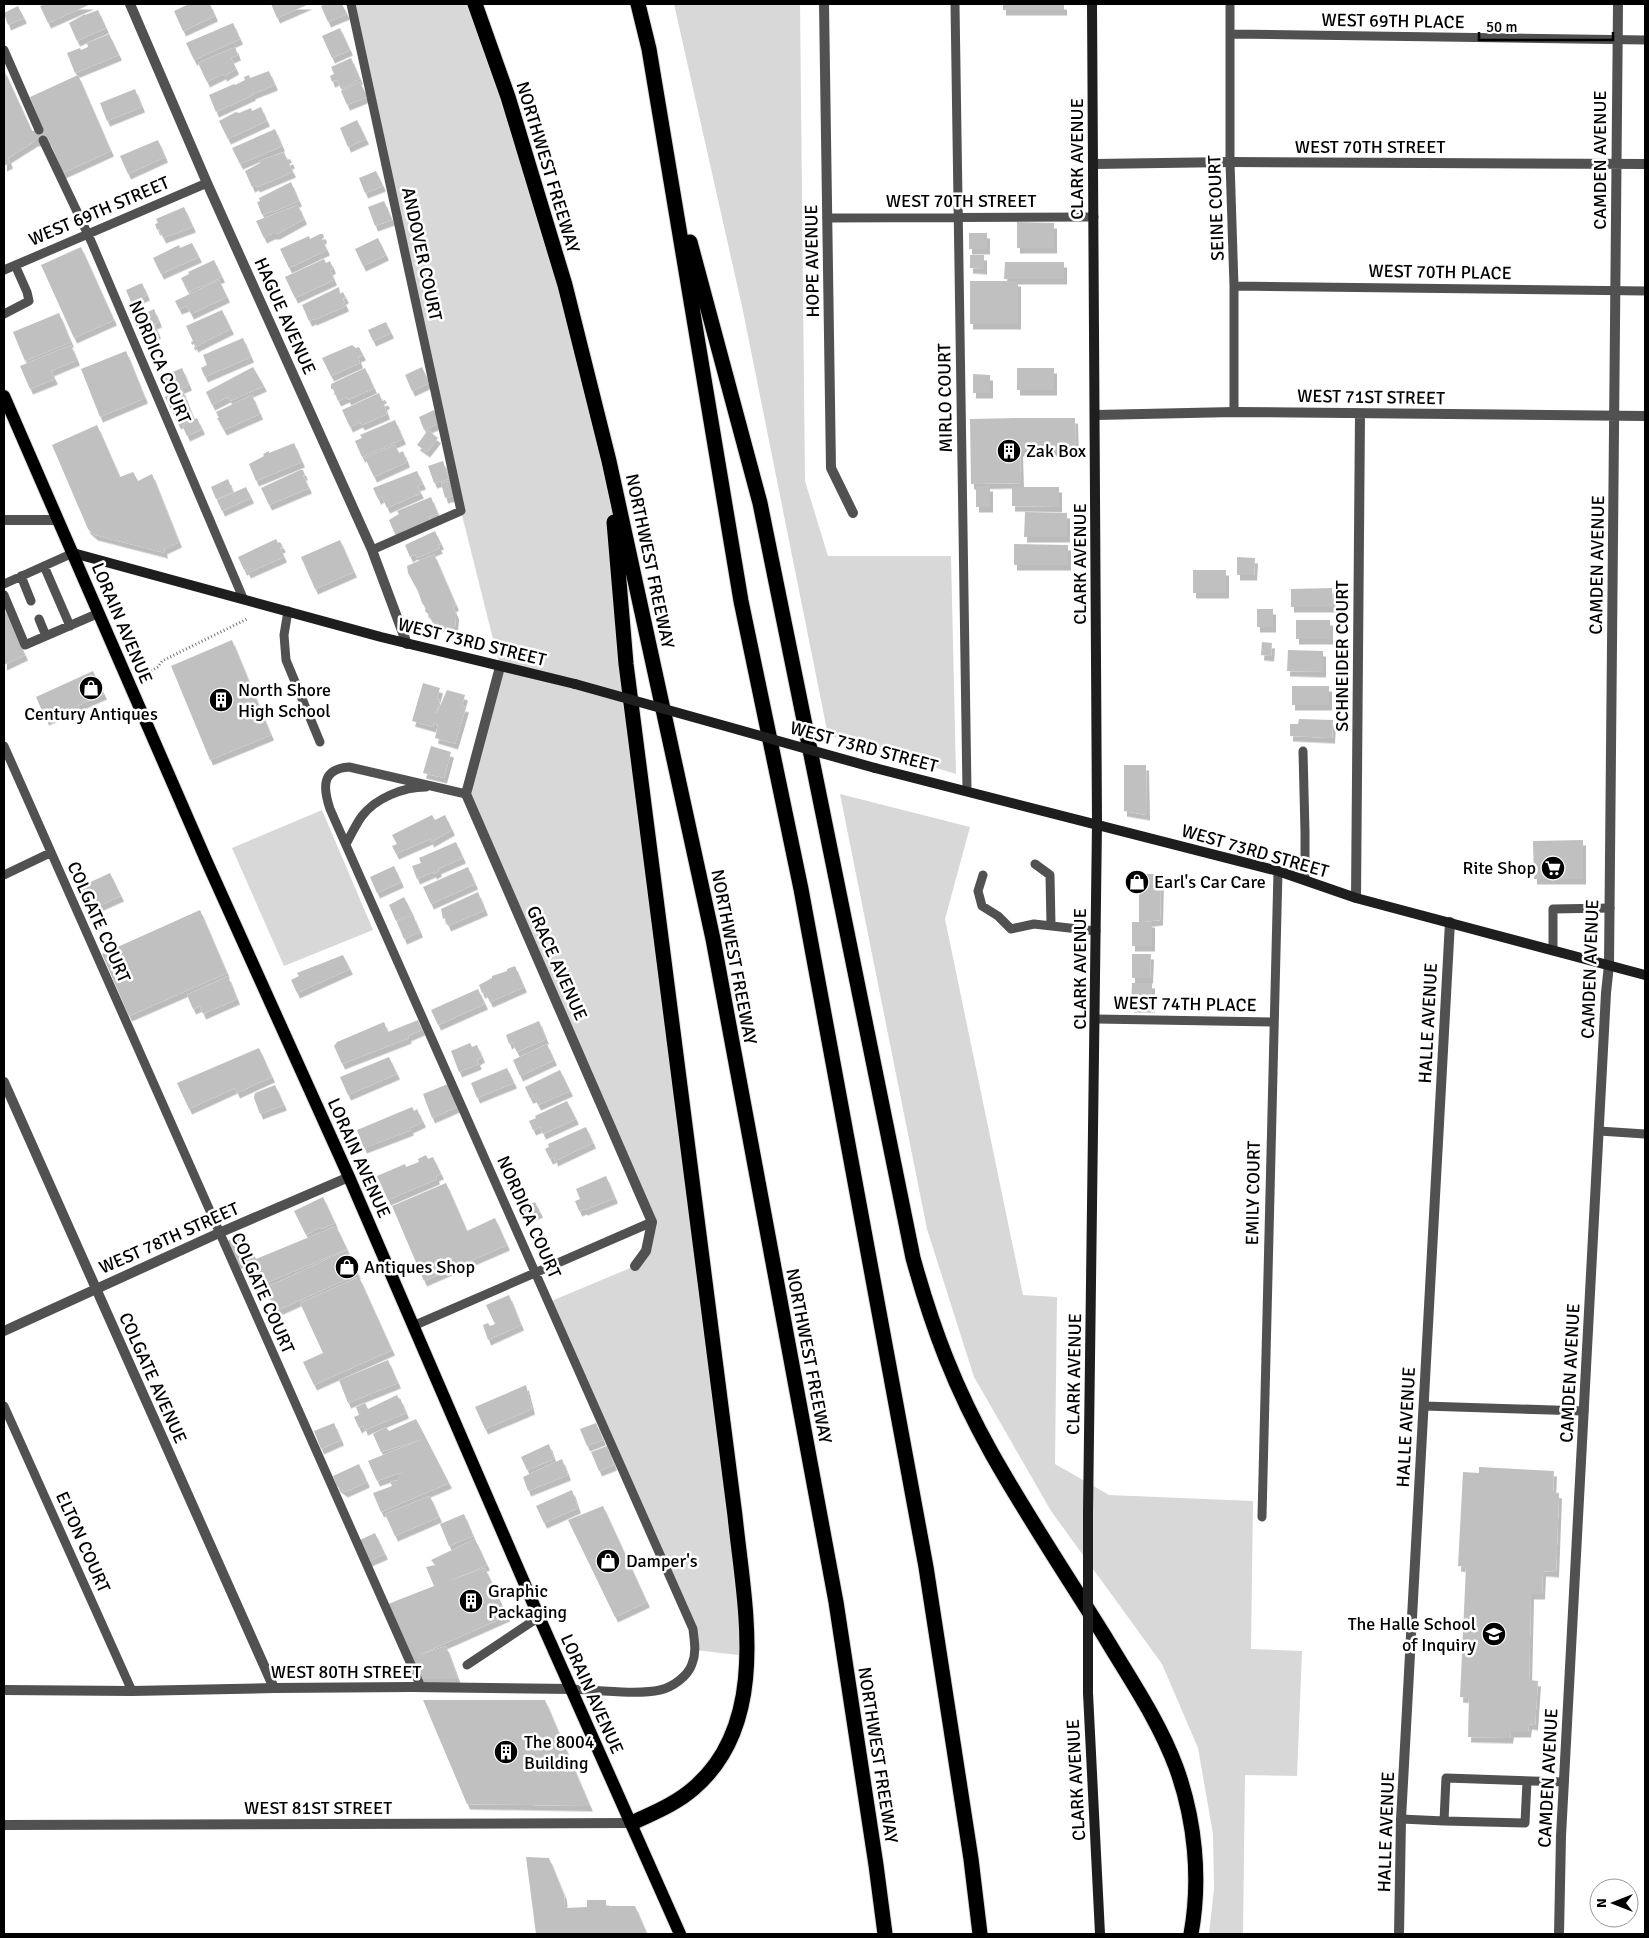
<svg xmlns="http://www.w3.org/2000/svg" width="1649" height="1938" font-family="Signika,sans-serif">
<style>
.green{fill:#d8d8d8}
.building{fill:#c0c0c0;filter:url(#shadow)}
.lines{fill:none;stroke-linecap:round;stroke-linejoin:round}
.primary-casing{stroke:#dbdbdb;stroke-width:14}
.highway-casing{stroke:#dbdbdb;stroke-width:17}
.path{stroke:#737373;stroke-width:3;stroke-dasharray:1 2.5;stroke-linecap:butt}
.lane{stroke:#515151;stroke-width:9}
.street{stroke:#515151;stroke-width:10}
.secondary{stroke:#1e1e1e;stroke-width:10}
.primary{stroke:#000;stroke-width:12}
.highway{stroke:#000;stroke-width:15}
.secondary-bridge{stroke:#1e1e1e;stroke-width:10}
.labels{text-anchor:middle;stroke-width:5;stroke-linejoin:round;paint-order:stroke}
.street-label{font-size:18px;fill:#000;stroke:#fff}
.poi-label{font-size:18px;fill:#000;stroke:#fff;text-anchor:start}
</style>
<defs>
<filter id="shadow"><feDropShadow dx="3" dy="5.5" stdDeviation="0" flood-color="#0004"/></filter>
</defs>
<rect width="100%" height="100%" fill="#fff"/>
<!-- green -->
<path class="green" d="M351,4h124l33,93 101,364 138,1195 -52,-6 -2,-21 -144,-327 86,-36 17,-44 -186,-428 34,-127 -39,-156z
M674,4h126l5,477 23,75h123l5,218 -128,-39 -85,-424z
M840,794l130,33 -25,92 78,376 34,2 -2,167 54,31 144,6 -2,148 51,2 -5,125 -52,-1 -2,159h-34l5,-45 -1,-55 -15,-86 -36,-84 -111,-153 -77,-134 -47,-148z
M322,810l51,120 -89,36 -52,-118z"/>
<!-- building -->
<path class="building" d="M46,4h45l-43,19 -8,-17z
M189,4h21l5,12 -32,15 -9,-20z
M271,4h38l-32,14z
M326,4h16l5,10 -19,8 -7,-16z
M1003,4h61v6h-61z
M18,6l6,12 -16,7 -4,-12z
M98,10l8,18 -29,13 -8,-18 16,-9v1z
M233,23l7,16 -46,21 -8,-17z
M340,28l10,22 -18,8 -10,-22z
M109,34l10,21 -44,18 -8,-20 13,-5 1,2 7,-3 -1,-4z
M235,47l3,8 -7,3 5,11 -12,7 -1,-2 -16,8 -9,-19z
M351,58l9,21 -19,10 -4,-9 -5,2 -2,-6 4,-2 -3,-7z
M4,70l28,61 11,-2 -13,-32 48,-22 33,76 -48,22 -14,-33 -14,1 -27,17 2,5 -6,3z
M269,71l6,14 -23,9 1,1 -37,17 -7,-17 25,-11 1,1 10,-5 -1,-3 5,-2 1,3z
M360,82l7,15 -20,8 -6,-14z
M135,89l7,18 -35,14 -7,-18z
M261,107l6,14 -39,18 -9,-18 17,-9 3,1 12,-5 1,3z
M357,120l9,19 -18,8 -8,-19z
M275,129l7,17 -42,18 -8,-16z
M158,140l7,17 -37,17 -8,-18z
M284,152l3,8 3,-1 2,4 -3,1 4,8 -36,15 -1,-2 -4,2 -7,-16 15,-8 -1,-2z
M376,171l7,15 -18,7 -6,-15z
M291,182l8,19 -26,11 -1,-1 -10,4 -5,-13 3,-1 -1,-3z
M384,201l8,19 -17,6 -7,-19z
M298,205l6,14 -27,15h-5l-8,4 -8,-17z
M184,207l9,20 -30,11 -4,-9 -2,1 -2,-6 3,-1 -2,-4z
M1017,222l37,1v25h-37z
M969,233h18v16h-18z
M320,234h3l1,4 -2,1 5,11 -38,18 -9,-19 29,-13 1,3z
M378,238l8,17 -23,11 -8,-17z
M192,243l7,14 -38,17 -8,-16 26,-13 1,3z
M81,247l33,73 -40,18 -33,-73z
M970,255h14v14l-14,-1z
M324,259l2,4 4,-2 3,7 -3,2 4,10 -39,18 -10,-21z
M214,260l8,17 -34,15 -7,-14 8,-4 -1,-2z
M1005,262h59v17h-60z
M219,280l8,17 -36,17 -4,-8 -8,3 -4,-8z
M970,281h48v43h-48z
M142,283l5,12 -16,7 -5,-12z
M339,287l1,7 3,-2 3,6 -3,1 3,7 -32,14v-1l-5,2 -7,-16z
M154,309l5,13 -5,2 4,9 -15,7 -10,-21z
M222,310l9,19 -36,18 -1,-3 -2,1 -1,-3 2,-1 -7,-15z
M59,313l12,29 -46,19 -12,-29z
M386,322l5,11 -18,8 -5,-11z
M243,338l8,19 -46,20 -4,-9 6,-3 -4,-10z
M71,345l6,15 -26,11 4,8 -25,10 -10,-23z
M352,345l4,3 3,-1 4,8 -5,2 2,6 -29,13 -9,-18z
M126,351l19,47 -45,19 -19,-48z
M253,367l11,19 -34,15 -2,-4 -16,8 -6,-13z
M422,367l7,16 -17,8 -7,-16z
M182,368l7,17 -19,8 -7,-17z
M365,368l9,20 -26,12 -1,-3 -9,4 -5,-12h-2v-5z
M1017,368h37v22h-37z
M973,374l17,1v18h-17z
M182,389l11,28 -15,7 -13,-27z
M379,393l3,8 3,-1 2,3 -3,2 3,9 -25,11 -2,-3 -10,5 -8,-17z
M252,395l8,19 -36,16 -7,-12h2l-3,-6z
M434,410l6,13 -16,7 -5,-13z
M197,418l5,11 -15,7 -5,-11z
M1020,418h55l1,33h-56l1,32 -50,1 -1,-65z
M395,420l8,19 -41,18 -7,-16 7,-3 -2,-3z
M97,425l23,52 13,-5 5,9 14,-7 27,68 -15,7 1,4 -70,-18 -7,-6 -36,-84z
M428,430l10,8 -11,14 -10,-7z
M294,443l8,19 -46,19 -7,-17 15,-8 -1,-2 6,-3v2z
M395,445l4,8 4,-2 4,11 -33,15 -9,-19z
M443,461l6,18 -15,4 -6,-17z
M300,470h3l2,5h-2l6,13 -40,17 -8,-17z
M417,471l6,13 -6,2 4,7 -34,15 -5,-11 -4,2 -5,-11z
M228,479l5,13 -17,7 -5,-12z
M451,481l3,15 -9,2 -4,-15z
M976,486h14v21h-14z
M246,487l5,11 -29,13 -5,-11z
M1012,487h47v20l-47,-1z
M431,497l7,17 -9,3 2,3 -32,15 -4,-1 -6,-14 10,-6 -2,-3z
M1025,512l42,1v24h-43z
M435,531l6,13 -3,1 2,3 -23,10 -2,-4 -5,3 -5,-12z
M276,539l2,4 2,-1 3,5 -3,1 4,9 -36,16 -2,-4 -2,1 -6,-13z
M340,540l14,32 -39,17 -14,-32z
M1014,544l54,1v20h-54z
M434,554l22,51 -3,2 3,7 -1,12 -5,2 -10,-2 -3,-4 -4,1 -4,-8 -4,-4 1,-3 -4,-5 -4,-12 -10,-18 -1,-7z
M1237,557l18,1 -1,17h-17z
M1193,570h33v23h-33z
M1332,588l1,19h-42v-18z
M4,608l21,47 -21,10z
M1257,609h16v18h-16z
M1296,620h34v19h-34z
M232,640l39,95 -61,25 -39,-94z
M1262,642l10,1 -1,13 -10,-1z
M1288,650l35,1v21l-36,-1z
M93,671l11,23 -58,26 -10,-23z
M423,683l17,5 -3,11 3,1 -4,13h1l10,-23 18,5 -3,11 4,1 -11,37 -20,-6 3,-13 -4,-2 -1,4 -21,-6z
M1292,686h37v19h-37z
M1299,719l34,1 -1,18 -42,-2v-12h8z
M431,746l20,6 -7,26 -21,-5z
M1124,765h22l1,50 -23,-4z
M432,815l3,5 10,-5 7,15 -21,12 -1,-3 -34,15 -4,-8 5,-2 -5,-9z
M1583,840v39h-49l-1,-38z
M456,842l7,16 -25,11 1,2 -5,3 -1,-2 -16,7 -5,-13 9,-3 -2,-5z
M394,866l7,16 -24,11 -7,-16z
M468,867l7,17 -44,20 -8,-17z
M110,873l11,23 -29,13 -10,-23z
M1146,874h15l-1,46 -19,2h11v24h-20v-24h7v-43z
M478,892l7,18 -37,16 -3,-8 -2,1 -2,-10z
M404,897l8,16 -16,8 -7,-16z
M200,910l27,63 -98,43 -27,-62z
M413,915l7,17 -16,7 -7,-17z
M1132,954h19l-1,24h-18z
M343,955l7,14 -53,24 -6,-13 8,-4 -2,-3z
M515,966l9,21 -34,15 -5,-10 -3,1 -3,-8 13,-7v-2l15,-5v-2z
M228,976l9,23 -34,15 -3,-8 -7,3 -6,-14z
M1132,983h20v24h-21z
M478,989l7,15 -47,21 -7,-15z
M418,1020l4,10 -14,6 1,2 -67,26 -8,-18 3,-4 47,-20 4,10z
M539,1021l7,18 -29,13 -5,-10 -3,2 -3,-9z
M470,1043l2,4 5,-2 5,12 -5,3 2,4 -20,8 -8,-21z
M547,1044l7,16 -34,16 -7,-16z
M259,1048l13,29 -35,16 -2,-5 -46,21 -12,-26z
M389,1057l8,17 -49,21 -8,-18z
M507,1068l7,15 -37,15 -6,-15z
M560,1070l10,21 -32,14 -4,-8 -4,1 -5,-11z
M448,1084l9,23 -25,11 -9,-24z
M275,1085l9,20 -24,9 -6,-16 1,-5z
M567,1101l9,18 -33,15 -3,-7 -7,3 -4,-9 7,-3 -1,-2z
M412,1107l2,4 3,-2 6,13 -13,6 1,2 -47,18 -7,-18z
M586,1127l7,16 -38,18 -1,-4 -4,2 -5,-10 4,-2 -1,-3z
M426,1155l2,4 5,-2 8,17 -5,2 1,3 -49,21 -11,-24 28,-12 1,3 13,-5 -1,-3z
M606,1176l9,22 -30,12 -1,-1 -5,2 -4,-10 5,-2 -4,-10z
M446,1183l21,48 28,-13 12,27 -83,36 -32,-75z
M323,1197l12,26 -14,6 -1,-2 -14,8 -12,-24z
M535,1202l5,10 -14,7 -4,-11z
M336,1226l11,23 -93,39 -10,-24z
M244,1233l10,23 -17,8 -10,-23z
M347,1250l11,24 -82,37 -11,-23z
M359,1277l33,73 -78,35 -11,-23 20,-9 -23,-50z
M509,1295l12,30 -33,15 -5,-15 5,-2 2,3 5,-2 -9,-19z
M388,1360l10,23 -50,20 -9,-23z
M526,1385l6,24 -47,20 -10,-22z
M397,1395l2,4 1,-1 6,15 -41,17 -2,-5 -4,3 -5,-11 5,-2 -3,-8 9,-4 3,6z
M416,1419l33,64 -68,29 -8,-19 19,-7 -2,-4 8,-2v-6l10,-4 -31,11 -9,-20 55,-22 -42,13 -8,-18 13,-7 3,4z
M334,1423l7,17 -20,9 -7,-18z
M596,1423l7,17 -16,6 -7,-17z
M549,1444l5,15 -27,11 -6,-13z
M607,1446l7,19 -15,6 -8,-19z
M562,1459l6,16 -40,16 -5,-14z
M359,1464l8,18 -22,10 -8,-6 -4,-10z
M1479,1467l75,4 -1,21 6,1 -3,79 -13,-1 -1,23h-11l-2,86 9,1 -3,44 -6,-1 -1,8h-17l-1,6 -42,-1 1,-39 -9,-1 6,-130 -8,-1 5,-94 16,1z
M572,1490l6,18 -34,15 -8,-17z
M430,1496l9,21 -44,19 -10,-22z
M603,1506l44,96 -32,15 -47,-97z
M464,1514l9,22 -24,10 -9,-22z
M375,1533l10,21 -16,7 -9,-21z
M475,1539l12,26 -38,16 36,-13 22,48 -88,39 27,-9 12,33h-38l-32,-75 46,-18 -8,-19 9,-2 -4,-5z
M423,1700h122l45,106 -123,-2z
M526,1857l23,1 15,37 1,13 22,-1v-7h19v6h29l12,28h-111z"/>
<g class="lines">
<!-- primary casing -->
<g class="primary-casing">
<path id="primary" d="M4,396l202,464 143,317 190,440 141,317"/>
</g>
<!-- highway casing -->
<g class="highway-casing">
<path id="highway" d="M475,4l33,93 57,188 44,176 104,478 123,663 40,263 9,69
M638,4l11,45 92,552 60,288 125,678 45,292 9,75
M690,242l70,261 153,755c20,72 42,130 79,196 35,62 75,122 113,183 25,42 54,84 71,130 19,52 25,112 15,167
M614,522l12,142 109,852c9,88 36,206 -41,272 -18,16 -41,25 -62,35"/>
</g>
<!-- path -->
<path class="path" d="M151,671l7,-4 4,-6 85,-42"/>
<!-- lane -->
<path class="lane" d="M351,4l110,507 -89,39
M955,4l12,787
M1230,4v158l4,124v126
M1230,34l415,6
M4,50l35,80
M43,140l48,101 152,357
M827,218l267,-1
M4,270l203,-87
M1234,286l411,5
M4,314l25,-13 -2,-9 -12,-27
M44,566l26,60
M21,576l10,25
M4,584l69,-31
M4,595l21,50 74,-32
M288,611l-4,24 2,25 34,82
M39,619l7,17
M4,746l417,941
M1303,751l2,81v48
M466,794l-117,-27c-28,2 -26,21 -19,42l363,820c1,11 4,23 -1,35 -4,12 -19,23 -32,26 -22,5 -64,0 -89,-1
M346,844c5,-9 10,-20 16,-28 14,-18 41,-29 64,-29
M1035,864l15,11 1,50
M4,875l46,-22
M983,875l-5,16 4,15 16,10 13,13 23,-5 62,7
M1553,950v-41l57,-1
M1096,1019l178,3
M1599,1131l46,3
M413,1326l239,-104
M4,1406l128,285
M1424,1406l160,5
M1262,1517l16,-646
M467,1665l72,-48
M1401,1819l43,2 2,-43 118,4
M1444,1821l81,2 2,-42"/>
<!-- street -->
<path class="street" d="M130,4l77,179 165,367 35,94
M824,4l7,464 22,45
M1094,164l136,-2 415,2
M1096,415l138,-3 411,4
M4,520h53
M500,667l-34,127 186,428 -6,29 -11,15
M1356,898l4,-484
M4,1082l270,606
M4,1331l215,-98 130,-56
M4,1690l128,1 142,-3 138,-1 159,2
M4,1825l628,-2
M1399,1934l2,-115 49,-897
M1559,1934l2,-98 45,-843 3,-28 9,-961"/>
<!-- secondary -->
<path class="secondary" d="M73,553l308,84 194,47
M875,768l403,103 78,27 289,77
M1088,1512l9,-688 -5,-820
M1088,1693l12,241"/>
<!-- primary -->
<use href="#primary" class="primary"/>
<!-- highway -->
<use href="#highway" class="highway"/>
<!-- secondary-bridge -->
<path class="secondary-bridge" d="M575,684l300,84
M1088,1512v181"/>
</g>
<!-- icons -->
<defs>
<g id="building-disc" transform="scale(1.25)"><circle r="9.5" fill="#000" stroke="#fff"/><path d="M-4-6H4V6H1V3H-1V6H-4ZM-2.5-4.3h1.7v1.8h-1.7ZM.8-4.3h1.7v1.8H.8ZM-2.5-1h1.7V.8h-1.7ZM.8-1h1.7V.8H.8Z" fill="#fff"/></g>
<g id="shop-disc" transform="scale(1.25)"><circle r="9.5" fill="#000" stroke="#fff"/><path d="M-5-2.5h2.3a2.7 3.5 0 0 1 5.4 0H5L5.5 6h-11ZM-1.5-2.5h3a1.5 2.3 0 0 0-3 0Z" fill="#fff"/></g>
<g id="supermarket-disc" transform="scale(1.25)"><circle r="9.5" fill="#000" stroke="#fff"/><path d="M-6-5.5h2.5l.6 2H6L4.5 2H-2.5L-4.4-4H-6ZM-1.5 3.2a1.3 1.3 0 1 0 .1 0ZM3 3.2a1.3 1.3 0 1 0 .1 0Z" fill="#fff"/></g>
<g id="school-disc" transform="scale(1.25)"><circle r="9.5" fill="#000" stroke="#fff"/><path d="M0-5L7-2L0 1L-7-2ZM-4 1L0 2.5L4 1V4Q0 6-4 4Z" fill="#fff"/></g>
</defs>
<g fill-rule="evenodd">
<use href="#building-disc" x="1009" y="451"/>
<use href="#shop-disc" x="91" y="688"/>
<use href="#building-disc" x="221" y="700"/>
<use href="#supermarket-disc" x="1553" y="868"/>
<use href="#shop-disc" x="1137" y="882"/>
<use href="#shop-disc" x="347" y="1267"/>
<use href="#shop-disc" x="608" y="1561"/>
<use href="#building-disc" x="471" y="1601"/>
<use href="#school-disc" x="1494" y="1634"/>
<use href="#building-disc" x="506" y="1752"/>
</g>
<g class="labels">
<!-- street labels -->
<g class="street-label">
<text transform="translate(1393 21) rotate(1)" y="6">WEST 69TH PLACE</text>
<text x="1370" y="153">WEST 70TH STREET</text>
<text transform="translate(1077 159) rotate(-90)" y="6">CLARK AVENUE</text>
<text transform="translate(1600 160) rotate(-90)" y="6">CAMDEN AVENUE</text>
<text transform="translate(548 167) rotate(73)" y="6">NORTHWEST FREEWAY</text>
<text x="961" y="207">WEST 70TH STREET</text>
<text transform="translate(1216 208) rotate(-92)" y="6">SEINE COURT</text>
<text transform="translate(99 211) rotate(-23)" y="6">WEST 69TH STREET</text>
<text transform="translate(422 254) rotate(78)" y="6">ANDOVER COURT</text>
<text transform="translate(812 261) rotate(-91)" y="6">HOPE AVENUE</text>
<text transform="translate(1440 272) rotate(1)" y="6">WEST 70TH PLACE</text>
<text transform="translate(285 316) rotate(66)" y="6">HAGUE AVENUE</text>
<text transform="translate(160 362) rotate(67)" y="6">NORDICA COURT</text>
<text transform="translate(1371 397) rotate(1)" y="6">WEST 71ST STREET</text>
<text transform="translate(945 398) rotate(-91)" y="6">MIRLO COURT</text>
<text transform="translate(650 561) rotate(78)" y="6">NORTHWEST FREEWAY</text>
<text transform="translate(1080 564) rotate(-90)" y="6">CLARK AVENUE</text>
<text transform="translate(1597 565) rotate(-89)" y="6">CAMDEN AVENUE</text>
<text transform="translate(122 623) rotate(67)" y="6">LORAIN AVENUE</text>
<text transform="translate(472 642) rotate(14)" y="6">WEST 73RD STREET</text>
<text transform="translate(1342 656) rotate(-90)" y="6">SCHNEIDER COURT</text>
<text transform="translate(864 747) rotate(15)" y="6">WEST 73RD STREET</text>
<text transform="translate(1255 851) rotate(16)" y="6">WEST 73RD STREET</text>
<text transform="translate(99 922) rotate(66)" y="6">COLGATE COURT</text>
<text transform="translate(734 957) rotate(79)" y="6">NORTHWEST FREEWAY</text>
<text transform="translate(557 963) rotate(66)" y="6">GRACE AVENUE</text>
<text transform="translate(1080 969) rotate(-90)" y="6">CLARK AVENUE</text>
<text transform="translate(1590 969) rotate(-88)" y="6">CAMDEN AVENUE</text>
<text transform="translate(1185 1004) rotate(1)" y="6">WEST 74TH PLACE</text>
<text transform="translate(1428 1023) rotate(-87)" y="6">HALLE AVENUE</text>
<text transform="translate(359 1158) rotate(66)" y="6">LORAIN AVENUE</text>
<text transform="translate(1253 1193) rotate(-89)" y="6">EMILY COURT</text>
<text transform="translate(529 1217) rotate(66)" y="6">NORDICA COURT</text>
<text transform="translate(169 1238) rotate(-24)" y="6">WEST 78TH STREET</text>
<text transform="translate(263 1293) rotate(66)" y="6">COLGATE COURT</text>
<text transform="translate(809 1356) rotate(79)" y="6">NORTHWEST FREEWAY</text>
<text transform="translate(1570 1373) rotate(-87)" y="6">CAMDEN AVENUE</text>
<text transform="translate(1074 1374) rotate(-89)" y="6">CLARK AVENUE</text>
<text transform="translate(153 1378) rotate(66)" y="6">COLGATE AVENUE</text>
<text transform="translate(1406 1427) rotate(-87)" y="6">HALLE AVENUE</text>
<text transform="translate(83 1542) rotate(66)" y="6">ELTON COURT</text>
<text x="346" y="1678">WEST 80TH STREET</text>
<text transform="translate(592 1694) rotate(66)" y="6">LORAIN AVENUE</text>
<text transform="translate(878 1755) rotate(81)" y="6">NORTHWEST FREEWAY</text>
<text transform="translate(1548 1778) rotate(-87)" y="6">CAMDEN AVENUE</text>
<text transform="translate(1076 1780) rotate(-93)" y="6">CLARK AVENUE</text>
<text x="318" y="1814">WEST 81ST STREET</text>
<text transform="translate(1386 1832) rotate(-88)" y="6">HALLE AVENUE</text>
</g>
<!-- poi labels -->
<g class="poi-label">
<text x="1026" y="457">Zak Box</text>
<text x="238" y="696">North Shore<tspan x="238" dy="21">High School</tspan></text>
<text x="91" y="720" text-anchor="middle">Century Antiques</text>
<text x="1536" y="874" text-anchor="end">Rite Shop</text>
<text x="1154" y="888">Earl's Car Care</text>
<text x="364" y="1273">Antiques Shop</text>
<text x="626" y="1567">Damper's</text>
<text x="488" y="1597">Graphic<tspan x="488" dy="21">Packaging</tspan></text>
<text x="1476" y="1630" text-anchor="end">The Halle School<tspan x="1476" dy="21">of Inquiry</tspan></text>
<text x="524" y="1748">The 8004<tspan x="524" dy="21">Building</tspan></text>
</g>
</g>
<!-- border -->
<rect width="1649" height="1938" fill="none" stroke="#000000" stroke-width="10"/>
<!-- north arrow -->
<g transform="translate(1614 1903) rotate(270)"><circle r="24" fill="#ffffff" stroke="#999999"/>
<path d="M0-4L9 19L0 12L-9 19Z" fill="#000000"/>
<text y="-8" font-size="14" font-weight="bold" text-anchor="middle" fill="#000000">N</text>
</g>
<!-- scale -->
<path d="M1479 32v8h134v-8" fill="none" stroke="#000000" stroke-width="2.5"/>
<text x="1486" y="32" font-size="15" fill="#000000" stroke="#ffffff" stroke-width="4" paint-order="stroke">50 m</text>
</svg>
